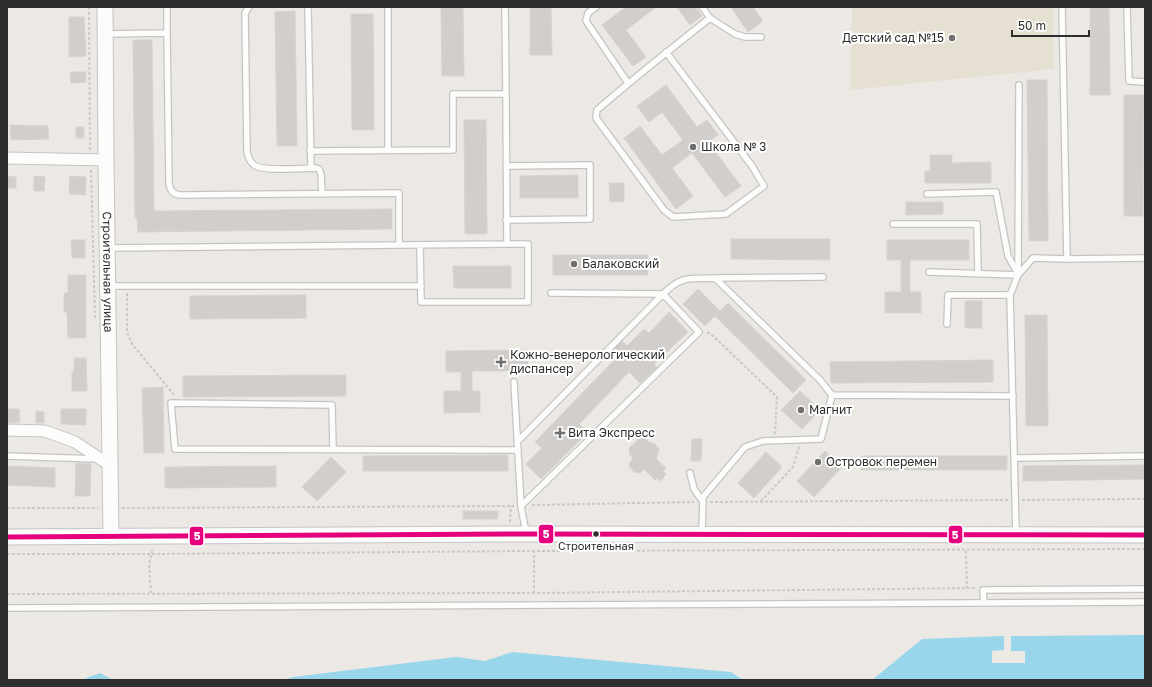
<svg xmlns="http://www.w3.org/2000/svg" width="1152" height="687" font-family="'Golos Text',sans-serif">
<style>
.education{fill:#e6e0d3}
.water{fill:#99d6ec}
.pier{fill:#ece8e4}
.building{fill:#d1cecb;stroke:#d7d4d0}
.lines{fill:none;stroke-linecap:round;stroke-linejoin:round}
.lane-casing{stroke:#c5c4c5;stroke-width:8}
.street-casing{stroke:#c5c4c5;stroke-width:13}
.secondary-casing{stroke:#c5c4c5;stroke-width:17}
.path{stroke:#c9c9c8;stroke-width:2;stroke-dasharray:3 2;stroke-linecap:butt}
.lane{stroke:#fcfcfb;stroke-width:5.5}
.street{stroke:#fcfcfb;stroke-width:11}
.secondary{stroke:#fcfcfb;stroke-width:15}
.bus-1-casing{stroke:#fff;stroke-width:8}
.bus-1{stroke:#e5007d;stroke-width:5}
.poi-dot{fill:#706f6e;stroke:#fff;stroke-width:1.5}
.bus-dot{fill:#2e2e2e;stroke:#fff;stroke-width:1.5}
.labels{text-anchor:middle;stroke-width:4;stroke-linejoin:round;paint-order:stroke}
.bus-label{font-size:11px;fill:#2e2e2e;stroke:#fff}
.poi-label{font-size:12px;fill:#2e2e2e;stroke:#fff;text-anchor:start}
.street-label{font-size:12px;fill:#2e2e2e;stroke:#fff}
.line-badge{stroke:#fff;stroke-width:1.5}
.badge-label{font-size:11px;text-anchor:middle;font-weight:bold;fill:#fff}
</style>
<rect width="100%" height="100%" fill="#ece8e4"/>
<!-- education -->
<path class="education" d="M852,7h201l1,62 -204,21z"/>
<!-- water -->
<path class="water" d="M1145,635v45h-273l50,-41 81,-3z
M512,652l219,20 12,8h-460l10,-3 163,-20 29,4z
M100,673l13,7h-32z"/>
<!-- pier -->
<path class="pier" d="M1004,634h7v17h14v12h-33v-12l12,-1z"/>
<!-- building -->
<path class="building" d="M441,7h22l1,69h-22z
M530,7h21l1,48h-22z
M626,7h30l-30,23 20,27 -13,9 -31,-41z
M677,7h18l7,9 -12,9z
M731,7h22l10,14 -15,11z
M1090,7h19l1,88h-20z
M295,11l2,135h-20l-2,-134z
M351,14h22l1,116h-22z
M69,17h15l2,39 -17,1z
M133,40h19l2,171 238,-2v20l-254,3 -1,-14h-2z
M70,72h16v10l-15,1z
M1027,80h20l1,161h-19z
M666,85l31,42 10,-7 11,15 -10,7 33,44 -16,11 -33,-44 -20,15 21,28 -17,13 -52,-71 16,-12 22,29 21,-15 -21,-28 -13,10 -12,-16z
M1124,95h20l-1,121h-19z
M464,120h22l1,114h-22z
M10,125l38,1 1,13 -38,1z
M76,127h8v11h-8z
M930,155h22v8l39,-1v21h-66v-12h5z
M578,175v23h-58v-22z
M7,176l9,1v11h-9z
M34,176l11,1 -1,14h-10z
M70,176l16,1 -1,18 -16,-1z
M609,183h15v19h-14z
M906,202h37v12l-37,1z
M731,239h99v21l-99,-1z
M71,240h14v18h-13z
M887,240h82v20h-59v32h11v21h-36v-21h16v-32h-14z
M553,255h95v20h-95z
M453,266h58v22h-57z
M68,275h18v63h-18l-1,-26h-3v-19h4z
M698,289l22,22 8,-8 78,77 -13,13 -78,-77 -10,10 -22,-22z
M306,295v23l-116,1v-23z
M965,301h17v27h-17z
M669,312l19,20 -34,32 3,3 -17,16 -11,-11 -50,52 9,8 -47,47 -15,-15 16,-16 -7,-6 86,-89 -6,-5 7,-7 5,5 17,-17 5,4z
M1025,315h22l1,111h-22z
M528,350v21h-56v20h8v21l-36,1v-22h17v-19h-15v-21z
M74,358h12l1,33h-15v-19h2z
M993,360v22l-162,1 -1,-21z
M346,375v21l-163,1v-21z
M163,387l1,66h-20l-2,-65z
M800,391l20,19 -18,19 -21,-19z
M7,409h12l1,13 -13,1z
M61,409h25v16l-25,-1z
M36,411l8,1v11h-8z
M642,437l3,1 4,4 6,2 4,6 -3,9 10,9 -3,3 3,3 -5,7 -4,-3 -2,2 -11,-11 -4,4 -6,-1 -5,-6 1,-3 3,-5 -3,-3 -1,-7 8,-7v-3z
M692,439h10l-1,22h-10z
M825,451l17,16 -28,30 -17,-16z
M766,452l16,15 -28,31 -16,-15z
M508,455v16h-145v-15z
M861,456h146v14h-146z
M331,457l15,15 -29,29 -15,-14z
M76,463l15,1 -1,32h-15z
M1145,465v14l-122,2v-15z
M7,466l48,2v19l-48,-2z
M276,466v21l-111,1v-21z
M463,511h35v8h-35z"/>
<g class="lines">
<!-- lane casing -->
<g class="lane-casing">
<path id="lane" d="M167,7v26
M249,7l-4,6 2,138c1,5 2,10 7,14 9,7 49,3 62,3l3,1 2,5 1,20
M308,7l3,161
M505,7l1,87
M596,7l-8,6 -2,8 42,62
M702,7l8,11 25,16 10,3h16
M1127,7l2,74 16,1
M106,34l61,-1 2,150c1,8 4,11 11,12l219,-2v52l-291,3
M666,52l86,114 12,20 -38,28 -53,3 -9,-7 -68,-92 1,-8c37,-32 75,-62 113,-92
M388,150v-143
M310,151l143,-1v-56h53l1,150 -108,1
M506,166l84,-1v54l-84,1
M927,194l69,-2 12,64 10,18
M893,224h84l1,50
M420,245l1,57h107v-58h-21
M1067,259l78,-1
M929,272l89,3
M1018,275l1,-190
M823,277l-108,1 105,102 12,15
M109,286h312
M551,293l112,1c19,-19 26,-15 52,-16
M947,324l1,-29h62
M514,382l7,124
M518,441l145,-147 36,38 -178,174 5,27
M333,449l-1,-44 -161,-2 4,46 343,1
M7,456l90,3
M1014,458l131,-2
M690,473l4,16 9,13
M1016,533l-6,-238 8,-20 15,-17 34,1 -5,-252
M702,534l1,-37 42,-50 18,-6 58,-2 11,-44 181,1
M984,603l-1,-13 162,-1
M7,608l1138,-6"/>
</g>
<!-- street casing -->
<g class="street-casing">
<path id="street" d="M7,158l99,2
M7,430l38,1 30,11 36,24"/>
</g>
<!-- secondary casing -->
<g class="secondary-casing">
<g id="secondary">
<path id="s1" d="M105,7l1,153 5,377"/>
<path d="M7,537l519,-3 619,1"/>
</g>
</g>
<!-- path -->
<path class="path" d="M89,7l1,143
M91,170l4,148
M127,293v39l5,12 43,52
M707,333h3l67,64 -2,37
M1022,500l123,-1
M761,501l32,-34 6,-20
M710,502l298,-2
M532,505l162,-3
M7,508h91
M122,508l392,-2
M510,522l1,-16
M966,551l1,37
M7,554h145l382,-3 611,-2
M151,593l-2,-29 4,-16
M534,593v-42
M7,594l527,-1 442,-5"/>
<!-- lane -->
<use href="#lane" class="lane"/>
<!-- street -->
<use href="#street" class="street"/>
<!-- secondary -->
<use href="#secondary" class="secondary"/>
<!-- bus-1 casing -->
<g class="bus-1-casing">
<path id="bus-1" d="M7,537l519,-3 619,1"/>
</g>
<!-- bus-1 -->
<use href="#bus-1" class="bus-1"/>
</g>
<!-- markers -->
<g class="poi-dot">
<circle cx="952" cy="38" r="4"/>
<circle cx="693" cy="147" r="4"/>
<circle cx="574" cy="264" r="4"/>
<path d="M499 356h4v4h4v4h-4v4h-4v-4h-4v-4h4z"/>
<circle cx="801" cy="410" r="4"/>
<path d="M558 427h4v4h4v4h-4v4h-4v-4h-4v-4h4z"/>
<circle cx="818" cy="462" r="4"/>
</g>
<circle class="bus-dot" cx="596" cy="534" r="3.5"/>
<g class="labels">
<!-- bus labels -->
<g class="bus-label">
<text x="596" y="550">Строительная</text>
</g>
<!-- poi labels -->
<g class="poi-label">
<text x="944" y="42" text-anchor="end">Детский сад №15</text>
<text x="701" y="151">Школа № 3</text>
<text x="582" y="268">Балаковский</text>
<text x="510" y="359">Кожно-венерологический<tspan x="510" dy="14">диспансер</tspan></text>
<text x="809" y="414">Магнит</text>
<text x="568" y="437">Вита Экспресс</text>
<text x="826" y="466">Островок перемен</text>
</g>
<!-- street labels -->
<g class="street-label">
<text dy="4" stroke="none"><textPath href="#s1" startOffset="265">Строительная улица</textPath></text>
</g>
</g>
<g class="line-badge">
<rect x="538" y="524" width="16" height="20" rx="4" fill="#e5007d"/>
<rect x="948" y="525" width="15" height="19" rx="4" fill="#e5007d"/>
<rect x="189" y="526" width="15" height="20" rx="4" fill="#e5007d"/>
</g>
<g class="badge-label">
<text x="546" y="538">5</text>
<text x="955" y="539">5</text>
<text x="197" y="540">5</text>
</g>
<!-- border -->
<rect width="1152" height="687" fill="none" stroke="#2e2e2e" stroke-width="16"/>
<!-- scale -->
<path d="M1012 30v6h77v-6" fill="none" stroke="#2e2e2e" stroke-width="2"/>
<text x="1018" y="30" font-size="12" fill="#2e2e2e" stroke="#ffffff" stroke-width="3" paint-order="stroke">50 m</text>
</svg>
